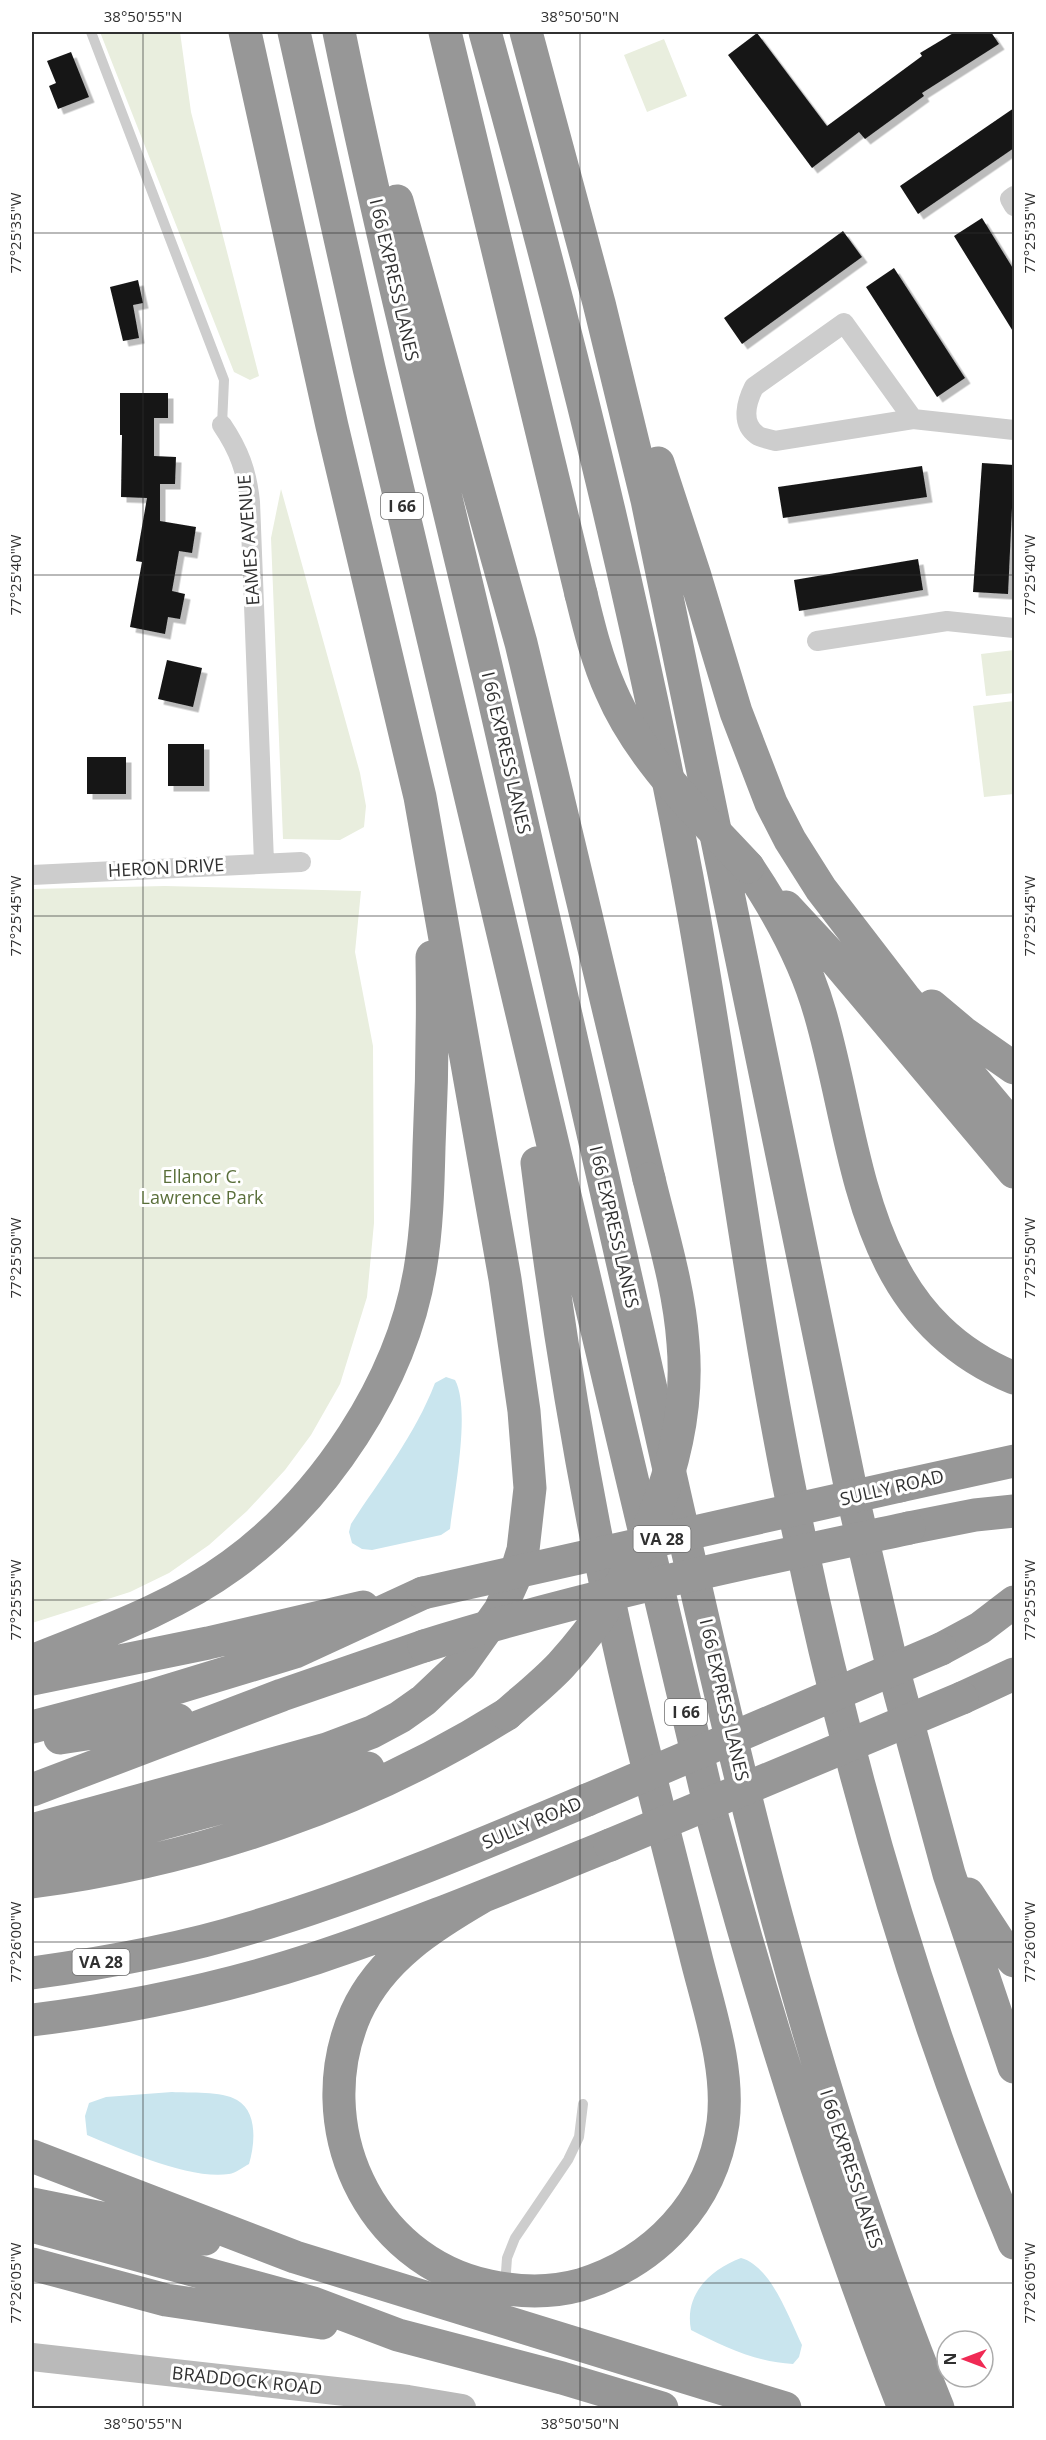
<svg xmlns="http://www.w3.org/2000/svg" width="1046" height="2440" font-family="'Open Sans',sans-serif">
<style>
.green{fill:#e9eede}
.water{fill:#c9e5ee}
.building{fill:#171717;filter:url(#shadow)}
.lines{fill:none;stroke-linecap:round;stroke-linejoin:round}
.service{stroke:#cdcdcd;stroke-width:10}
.minor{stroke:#cdcdcd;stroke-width:20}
.secondary{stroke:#bababa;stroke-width:28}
.motorway{stroke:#979797;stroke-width:33}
.motorway-bridge{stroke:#979797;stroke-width:33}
.ticks{fill:none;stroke:#303030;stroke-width:1.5;stroke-opacity:0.45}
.labels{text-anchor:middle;stroke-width:6;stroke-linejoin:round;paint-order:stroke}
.shield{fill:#fff;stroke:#6e6e6e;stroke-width:1.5}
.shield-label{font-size:16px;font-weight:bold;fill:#303030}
.street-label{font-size:18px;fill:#303030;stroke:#fff}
.park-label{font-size:18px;fill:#5a6f3a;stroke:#fff}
.neatline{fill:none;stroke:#303030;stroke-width:2}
.ticks-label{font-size:15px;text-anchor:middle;fill:#303030}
</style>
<defs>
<filter id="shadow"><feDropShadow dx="5.5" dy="5.5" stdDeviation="0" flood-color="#0004"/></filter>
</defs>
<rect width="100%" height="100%" fill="#fff"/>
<!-- green -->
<path class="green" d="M100,32h80l11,80 68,264 -9,4 -16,-8z
M664,39l23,57 -40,16 -23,-57z
M281,489l79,284 6,33 -2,21 -24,13 -57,-1 -12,-301z
M1014,650v43l-28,3 -5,-42z
M1014,701v93l-30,3 -11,-91z
M165,886l196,5 -6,61 18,94 1,177 -7,74 -27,87 -29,51 -26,35 -38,41 -38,34 -40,28 -39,19 -98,31v-734z"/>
<!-- water -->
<path class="water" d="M446,1377l9,3c16,29 -1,114 -5,149l-9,6 -69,15 -10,-1 -10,-6 -3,-11 2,-8c30,-46 64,-89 84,-141z
M172,2092c17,1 50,-1 65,8 21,12 18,44 12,64 -6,3 -13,9 -20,10 -39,6 -106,-24 -142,-39l-2,-19 4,-13 17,-6z
M741,2258c30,8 48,60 61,87l-3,12 -6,7c-38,-2 -70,-18 -102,-34 -7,-36 19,-60 50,-72z"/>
<!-- building -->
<path class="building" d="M955,32h36l8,12 -77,49 2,3 -59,43 -6,-7 -47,36 -84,-113 29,-22 70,93 95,-70 -2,-3z
M71,52l18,45 -31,12 -9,-23 7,-3 -9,-22z
M1014,108v40l-96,66 -18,-28z
M982,218l32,52v63l-60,-97z
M843,231l19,26 -120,87 -18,-26z
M894,268l71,110 -28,19 -71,-110z
M138,280l5,23 -10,2 6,33 -16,3 -13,-54z
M120,393h48v25h-14v38l22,1 -1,27h-15v37l36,6 -4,26 -13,-2 -7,40 13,3 -5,25 -12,-2 -3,17 -35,-7 12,-65 -6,-1 11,-63 -26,-1 1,-62h-2z
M982,463l32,2 -6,129 -35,-2z
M922,466l5,31 -144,21 -5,-31z
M918,559l5,31 -124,21 -5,-31z
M167,660l35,8 -9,39 -35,-8z
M168,744h36v42h-36z
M87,757h39v37h-39z"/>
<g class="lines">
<!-- service -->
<path class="service" d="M91,32l133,348 -2,45
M505,2286l2,-28 8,-20 53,-78 11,-23 4,-33"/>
<!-- minor -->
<path class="minor" d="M1014,196l-4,3 4,7
M913,419l-69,-96 -90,64c-7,14 -14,36 3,48 4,3 13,4 18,6l138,-22 101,11
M222,425c17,25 25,47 28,77l14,360
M817,641l130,-20 67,7
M32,875l269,-13"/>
<!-- secondary -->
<path class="secondary" d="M32,2357l376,42 54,9"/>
<!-- motorway -->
<path class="motorway" d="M294,32l75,336 343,1448c54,201 116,399 192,592
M339,32c46,225 104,448 156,672 40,172 78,345 118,517 92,400 170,806 325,1187
M445,32l136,562
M485,32c77,278 149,561 202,845 37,199 61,400 100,599 52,261 124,521 227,767
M526,32l73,271 48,197 203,985 39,168 60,221 65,193
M397,201l124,442 128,536
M658,463l37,113 41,136 35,91 19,37 31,49 83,108 110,131
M748,867c31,46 57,93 72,146 40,138 38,301 194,365
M786,907l51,55 177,210
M932,1006l32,27 50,35
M900,1486l114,-25
M909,1528l66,-13 39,-4
M941,1649l39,-21 34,-26
M32,1661c67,-27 140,-52 200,-96 92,-67 169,-182 188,-295 7,-41 8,-82 9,-123 3,-63 4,-127 3,-190
M32,1679l176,-36 155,-36
M962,1698l52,-24
M32,1727l118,-31 145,-44 128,-59
M60,1738l118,-18
M32,1790l250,-95 142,-49
M32,1830l295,-81 45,-17 28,-15 24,-17 37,-35 39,-55 14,-31 9,-29 7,-62 -6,-77 -19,-132 -85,-482 -88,-371 -87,-394
M32,1851l102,-20 234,-63
M32,1882c167,-22 332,-78 475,-168
M968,1894l38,58 8,9
M482,1897c-50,29 -101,61 -126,116 -49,111 11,247 133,273 29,6 62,7 91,-1 75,-23 132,-82 143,-162 7,-56 -15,-116 -28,-170 -24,-95 -49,-190 -71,-285 -38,-166 -66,-335 -87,-505
M32,1973c73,-10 147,-23 218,-45 115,-34 226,-81 337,-128
M32,2020c96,-12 192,-32 284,-62 100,-33 197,-74 294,-113
M32,2156l263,101 490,151
M32,2204l173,35
M32,2226l281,77 85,32 164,43 100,30
M32,2264l134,36 156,23"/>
<!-- motorway-bridge -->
<path class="motorway-bridge" d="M581,594c8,33 16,66 30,97 29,68 87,122 137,176
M423,1593l477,-107
M424,1646c159,-50 322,-83 485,-118
M507,1714c18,-16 37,-31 54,-49 75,-82 132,-209 122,-322 -4,-56 -21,-110 -34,-164
M587,1800l354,-151
M610,1845l352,-147"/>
</g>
<!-- ticks -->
<path class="ticks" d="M143,32v2376M580,32v2376M32,233h982M32,575h982M32,916h982M32,1258h982M32,1600h982M32,1942h982M32,2283h982"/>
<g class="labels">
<!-- shield labels -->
<g class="shield">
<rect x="381" y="493" width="42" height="26" rx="4.5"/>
<rect x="633.5" y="1526" width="57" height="26" rx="4.5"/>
<rect x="665" y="1699" width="42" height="26" rx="4.5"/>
<rect x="72.5" y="1949" width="57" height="26" rx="4.5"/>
</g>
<g class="shield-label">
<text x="402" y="512">I 66</text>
<text x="662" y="1545">VA 28</text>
<text x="686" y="1718">I 66</text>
<text x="101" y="1968">VA 28</text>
</g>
<!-- street labels -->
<g class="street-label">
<text transform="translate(394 280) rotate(77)" y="6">I 66 EXPRESS LANES</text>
<text transform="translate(249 540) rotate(-94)" y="6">EAMES AVENUE</text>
<text transform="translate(506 753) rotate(77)" y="6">I 66 EXPRESS LANES</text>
<text transform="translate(166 868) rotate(-3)" y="6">HERON DRIVE</text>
<text transform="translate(614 1227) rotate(77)" y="6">I 66 EXPRESS LANES</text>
<text transform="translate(892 1488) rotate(-13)" y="6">SULLY ROAD</text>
<text transform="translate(724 1700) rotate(77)" y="6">I 66 EXPRESS LANES</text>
<text transform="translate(532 1823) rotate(-23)" y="6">SULLY ROAD</text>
<text transform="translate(851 2169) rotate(72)" y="6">I 66 EXPRESS LANES</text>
<text transform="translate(247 2381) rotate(6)" y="6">BRADDOCK ROAD</text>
</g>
<!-- park labels -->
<g class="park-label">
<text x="202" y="1183">Ellanor C.<tspan x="202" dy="21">Lawrence Park</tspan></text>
</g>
</g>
<!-- border -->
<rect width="1046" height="2440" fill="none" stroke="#ffffff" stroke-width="66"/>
<!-- north arrow -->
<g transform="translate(965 2359) rotate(270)"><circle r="28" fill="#ffffff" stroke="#acacac" stroke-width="1.5"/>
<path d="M0-4.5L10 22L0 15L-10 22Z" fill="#f02a54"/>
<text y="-9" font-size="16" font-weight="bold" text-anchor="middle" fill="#303030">N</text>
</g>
<rect x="33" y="33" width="980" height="2374" class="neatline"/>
<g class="ticks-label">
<text x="143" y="22">38°50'55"N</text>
<text x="580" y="22">38°50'50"N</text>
<text transform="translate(1030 233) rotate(-90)" y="5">77°25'35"W</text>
<text transform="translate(16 233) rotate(-90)" y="5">77°25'35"W</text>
<text transform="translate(1030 575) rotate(-90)" y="5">77°25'40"W</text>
<text transform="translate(16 575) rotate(-90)" y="5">77°25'40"W</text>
<text transform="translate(1030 916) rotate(-90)" y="5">77°25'45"W</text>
<text transform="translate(16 916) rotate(-90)" y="5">77°25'45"W</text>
<text transform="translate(1030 1258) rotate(-90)" y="5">77°25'50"W</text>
<text transform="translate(16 1258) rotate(-90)" y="5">77°25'50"W</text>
<text transform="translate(16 1600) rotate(-90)" y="5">77°25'55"W</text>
<text transform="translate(1030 1600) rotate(-90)" y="5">77°25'55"W</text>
<text transform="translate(1030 1942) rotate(-90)" y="5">77°26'00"W</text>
<text transform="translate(16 1942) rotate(-90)" y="5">77°26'00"W</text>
<text transform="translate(16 2283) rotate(-90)" y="5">77°26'05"W</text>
<text transform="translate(1030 2283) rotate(-90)" y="5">77°26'05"W</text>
<text x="143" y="2429">38°50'55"N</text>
<text x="580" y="2429">38°50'50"N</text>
</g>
</svg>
